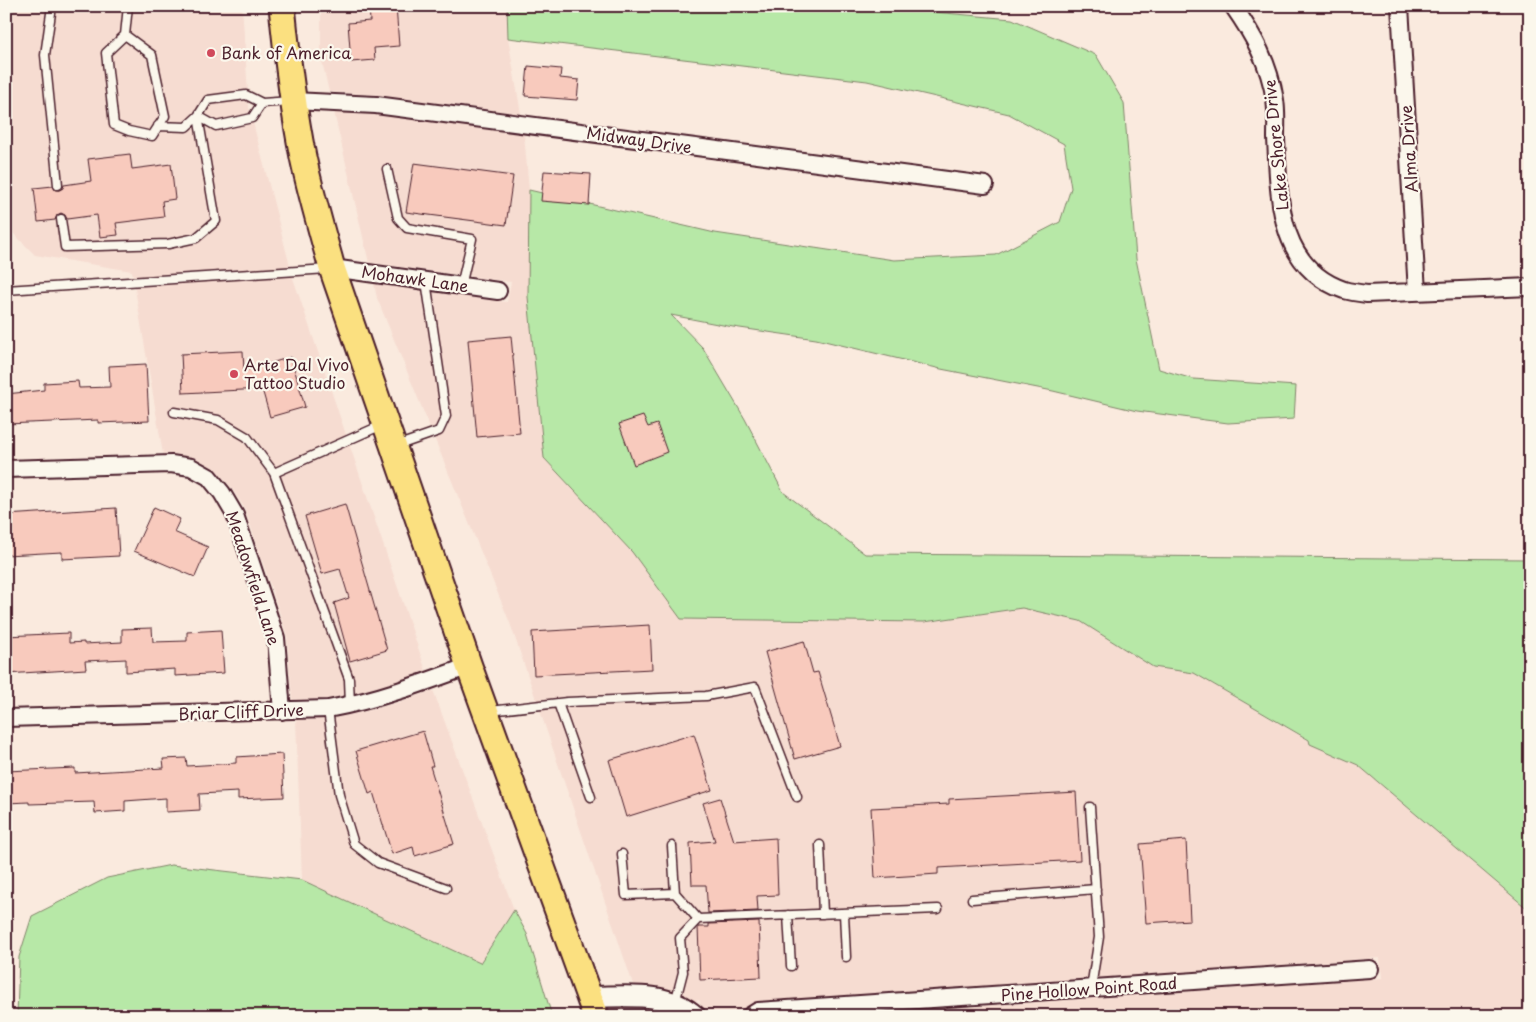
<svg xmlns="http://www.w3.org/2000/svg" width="1536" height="1022" font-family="'Playpen Sans',sans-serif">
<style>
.built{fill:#f6dcd1}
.green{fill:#b7e8a7;stroke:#808469}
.building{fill:#f8cabd;stroke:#4a1f2b}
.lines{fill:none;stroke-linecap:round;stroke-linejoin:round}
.service-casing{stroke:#4a1f2b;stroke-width:11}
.minor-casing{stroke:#4a1f2b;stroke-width:20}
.tertiary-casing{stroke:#4a1f2b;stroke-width:24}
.primary-casing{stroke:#4a1f2b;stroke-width:29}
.service{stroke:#fbf7ec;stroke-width:8}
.minor{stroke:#fbf7ec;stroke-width:16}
.tertiary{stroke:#fbf7ec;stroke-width:20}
.primary{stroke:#fbe080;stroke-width:25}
.poi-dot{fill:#d1495b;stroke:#fbf7ec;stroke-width:2}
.labels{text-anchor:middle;stroke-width:4.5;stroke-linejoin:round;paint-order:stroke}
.poi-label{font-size:16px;fill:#4a1f2b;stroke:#fbf7ec;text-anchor:start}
.street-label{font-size:16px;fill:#4a1f2b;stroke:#fbf7ec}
</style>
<rect width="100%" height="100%" fill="#faeade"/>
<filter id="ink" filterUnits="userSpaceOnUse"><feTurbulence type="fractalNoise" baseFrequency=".02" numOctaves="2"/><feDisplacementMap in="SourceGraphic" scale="10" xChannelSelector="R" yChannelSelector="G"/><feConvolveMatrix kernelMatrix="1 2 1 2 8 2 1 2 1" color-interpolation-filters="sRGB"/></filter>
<g filter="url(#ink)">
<!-- built -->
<path class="built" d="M6,6h236l7,101 44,171 133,393 -30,11 -43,12 -26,5 -35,1 -5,-65 -42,-126 -14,-22 -16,-18 -22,-12 -30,-3 -31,-183 -97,-16 -29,-29z
M321,6h186l1,32 13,76 -144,-19 -48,-3 -8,-35z
M334,112l40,2 150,20 5,56 -1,107 16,161 88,94 49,67 243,3 98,-14 58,13 73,46 41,6 115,68 1,3 48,21 172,146v105h-689l541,-38 -2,-20 -622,44 -31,14h-15l-11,-10 -2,-6 -6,1 -17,-9 -22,-5h-20l-124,-364 -133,-325 -3,-14 133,18 4,-20 -142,-19z
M433,690l81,220 -34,53 -178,-83 -6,-160 33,-1 30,-6 45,-12z"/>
<!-- green -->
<path class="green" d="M507,6h388l5,3 112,10 84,36 28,48 12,156 23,110 34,10 103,7 -2,33 -66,4 -91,-12 -84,-20 -112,-22 -125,-30 -83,-12 -62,-12 32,33 42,71 38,73 82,62 665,5v352l-172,-146 -48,-21 -1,-4 -115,-67 -41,-6 -73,-46 -58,-13 -98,14 -243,-3 -49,-67 -88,-94 -16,-161 1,-107 186,43 179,27 102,-5 64,-33 11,-34 -7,-44 -55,-30 -142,-33 -359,-43z
M171,865l131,15 178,83 34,-53 13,24 25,82h-535l2,-59 13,-41 75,-38z"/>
<!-- building -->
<path class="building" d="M369,6h27l3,40 -25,2 1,12 -24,2 -3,-39 22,-2z
M528,66l33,3 -1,9 19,2 -2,20 -52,-4z
M130,154l2,15 39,-5 4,35 -13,2 2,16 -48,6 2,12 -18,2 -3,-22 -30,4 -2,-4 -4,-2 -4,2 -2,5 -17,2 -4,-34 19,-2 2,4h4l4,-2 1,-3 27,-4 -3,-22z
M414,163l99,13 -7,49 -100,-13z
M544,171l47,3 -2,31 -48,-4z
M511,336l9,97 -43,4 -9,-97z
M243,351l1,20 47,-14 14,50 -35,10 -8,-28 -79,4 -2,-39z
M146,364l3,57 -51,2v-3l-92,4v-30l38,-4v-7l34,-2 1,7 31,-1 -1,-21z
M643,416l5,11 9,-3 10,28 -33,13 -15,-41z
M345,504l42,146 -37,11 -16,-58 15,-5 -9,-29 -18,5 -17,-58z
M154,507l26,12 -6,13 34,15 -13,30 -61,-26z
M116,508l3,48 -57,3v-7l-56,3v-40z
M650,625l2,44 -118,6 -2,-43z
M152,628l1,14 34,-1v-9l34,-2 3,43 -49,3v-7l-49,3v-13l-41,2 1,8 -80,5v-38l63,-3v10l15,-1v2l38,-2v-13z
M804,641l9,32 5,-1 22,74 -45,13 -30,-107z
M423,731l10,35h-3l24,78 -39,12 -2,-9 -21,7 -19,-62 -4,2 -13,-43z
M694,734l18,56 -86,27 -17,-57z
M282,754l2,43 -46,2v-7l-39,2 1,16 -34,2v-14l-41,3v10l-30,2 -1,-11 -65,2v-2l-23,1v-32l69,-3v5l89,-5 -1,-9 23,-1 1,8 49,-3v-6z
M1076,792l4,68 -142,8v6l-63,4 -4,-70 78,-4v-5z
M720,798l14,43 42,-3 2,57 -21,1 1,15 -50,2 -2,-28h-14l-2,-42 25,-2 -12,-38z
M1186,840l4,80 -44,3 -6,-79z
M759,922l2,55 -61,3 -2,-53h11v-3z"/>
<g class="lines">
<!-- service casing -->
<g class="service-casing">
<path id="service" d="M52,6l-7,49 13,130
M125,35l27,20 13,61 -13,20 -23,-5 -15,-6 -8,-72 19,-18 3,-29
M262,103l-10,15 -36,8 -18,-10 10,-16 38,-5 16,8 29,-2
M158,126l28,1 12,-11
M387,169l11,49 9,10 65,11 -11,47
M61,219l4,28 103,-3 28,-6 20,-17 -18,-105
M6,290l322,-21
M174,412l44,8 29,17 27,36
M396,446l43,-15 7,-15 -20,-135
M558,703l33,94
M350,705l-1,-26 -75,-206 108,-48
M328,709l11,86 15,49 24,19 68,25
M490,711l77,-9 139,-6 49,-9 42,110
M1090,807l9,130 -8,51
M820,845l3,69
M672,846l3,47
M622,854l4,41 49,-2 23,26
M972,899l124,-10
M844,913l2,44
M788,915l3,51
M675,1003l8,-31 -3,-34 18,-19 240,-10"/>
</g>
<!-- minor casing -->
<g class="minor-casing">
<path id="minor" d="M1233,6c21,30 36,57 42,94 2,12 1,25 1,38 3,58 1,129 68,152 7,2 15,3 23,4l163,-7
M1400,6l17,286
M293,101l83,4 609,80
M332,268l166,23
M6,469l165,-5 20,3 18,10 13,16 13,22 41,123 6,73
M6,718l322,-9c49,-9 95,-26 141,-43
M750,1016l8,-5 612,-42"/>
</g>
<!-- tertiary casing -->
<g class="tertiary-casing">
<path id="tertiary" d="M589,997c36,0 77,-7 106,19"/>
</g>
<!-- primary casing -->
<g class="primary-casing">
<path id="primary" d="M282,6c5,51 11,101 21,151 8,38 19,75 29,111l137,398 127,350"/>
</g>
<!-- service -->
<use href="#service" class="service"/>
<!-- minor -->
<use href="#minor" class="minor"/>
<!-- tertiary -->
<use href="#tertiary" class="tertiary"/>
<!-- primary -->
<use href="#primary" class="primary"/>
</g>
</g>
<!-- markers -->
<g class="poi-dot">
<circle cx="211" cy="53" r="5"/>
<circle cx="234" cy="374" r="5"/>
</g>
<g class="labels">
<!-- poi labels -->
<g class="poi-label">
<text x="221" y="59">Bank of America</text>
<text x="244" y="371">Arte Dal Vivo<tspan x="244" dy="18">Tattoo Studio</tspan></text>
</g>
<!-- street labels -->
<g class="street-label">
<text transform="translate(639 140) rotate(8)" y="6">Midway Drive</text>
<text transform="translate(1276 145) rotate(-96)" y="6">Lake Shore Drive</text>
<text transform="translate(1409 149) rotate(-94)" y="6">Alma Drive</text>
<text transform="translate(415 279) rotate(8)" y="6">Mohawk Lane</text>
<text transform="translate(253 578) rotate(72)" y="6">Meadowfield Lane</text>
<text transform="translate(241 712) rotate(-2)" y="6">Briar Cliff Drive</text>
<text transform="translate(1089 989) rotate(-4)" y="6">Pine Hollow Point Road</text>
</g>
</g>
<!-- margin -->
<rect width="1536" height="1022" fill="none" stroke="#fbf7ec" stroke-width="25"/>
<rect x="12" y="12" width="1511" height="997" fill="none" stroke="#4a1f2b" stroke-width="2" filter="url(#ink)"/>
</svg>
